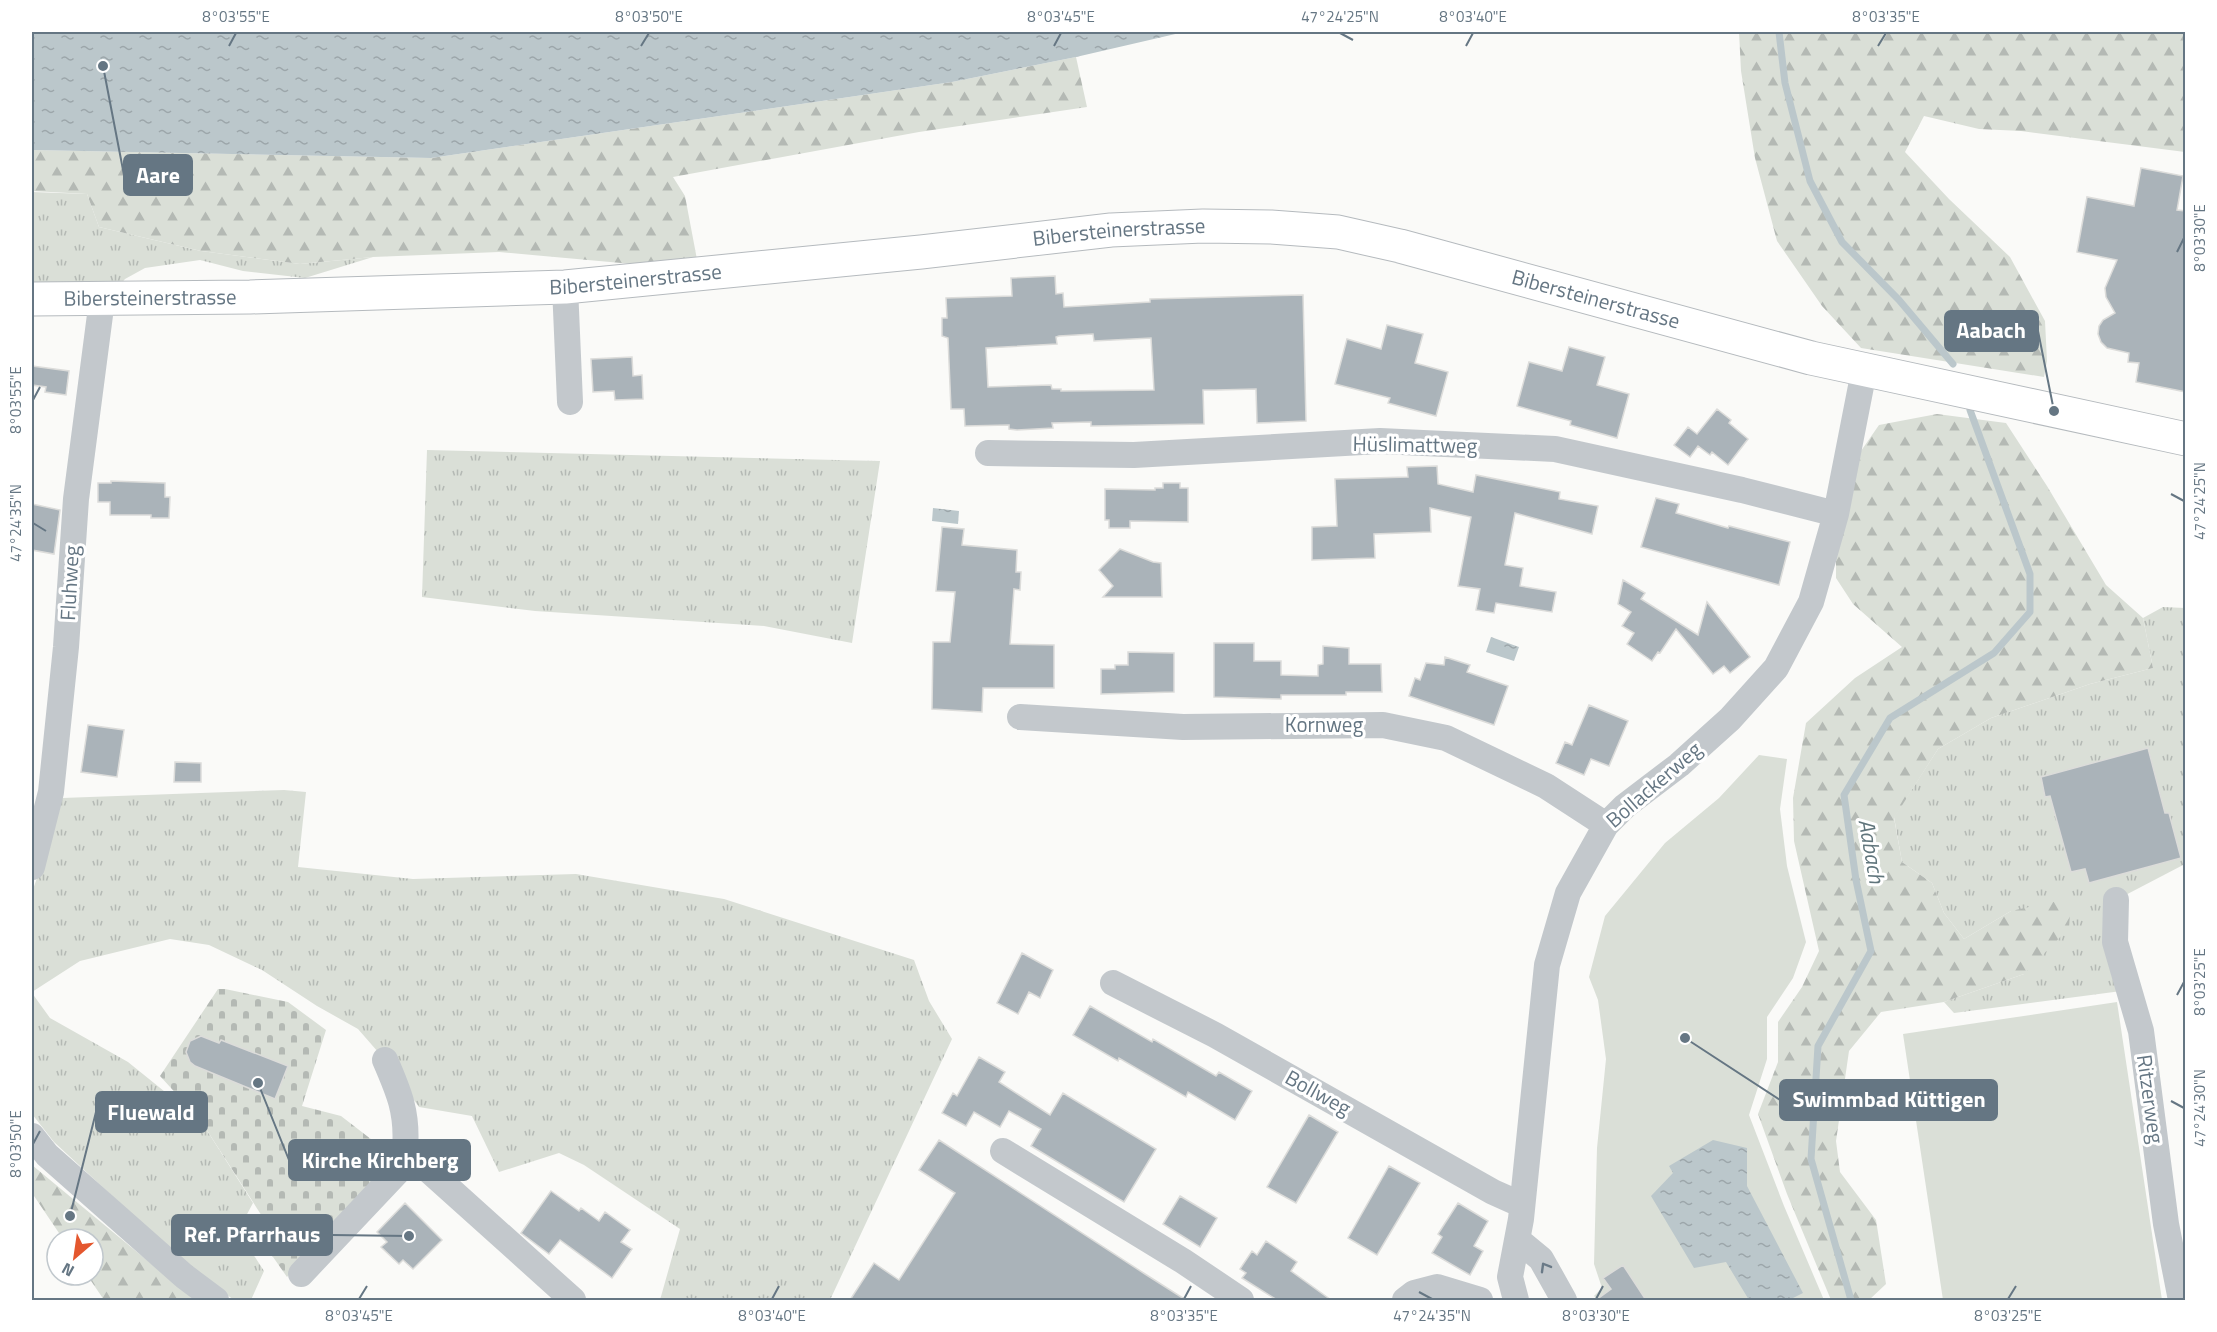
<svg xmlns="http://www.w3.org/2000/svg" width="2217" height="1332" font-family="'Titillium Web',sans-serif">
<style>
.grass{fill:url(#grass-tufts)}
.forest{fill:url(#forest-firs)}
.cemetery{fill:url(#cemetery-stones)}
.green{fill:#dadfd7}
.water{fill:url(#water-ripples)}
.lines{fill:none;stroke-linecap:round;stroke-linejoin:round}
.stream{stroke:#bbc7cb;stroke-width:7}
.building{fill:#aab3b9;stroke:#dcdcda;stroke-width:1.5;fill-rule:evenodd}
.major-casing{stroke:#b5babe;stroke-width:35}
.minor{stroke:#c3c8cc;stroke-width:26}
.major{stroke:#fff;stroke-width:33}
.oneway{stroke:#6a7a87}
.ticks{fill:none;stroke:#657683;stroke-width:2}
.labels{text-anchor:middle;stroke-width:6;stroke-linejoin:round;paint-order:stroke}
.street-label{font-size:21px;fill:#657683;stroke:#fff}
.water-label{font-size:22px;font-style:italic;fill:#60757c;stroke:#fff}
.leader{fill:none;stroke:#657683;stroke-width:2}
.callout-dot{fill:#657683;stroke:#fff;stroke-width:2}
.callout{fill:#657683;stroke:#657683;stroke-width:2}
.callout-label{font-size:22px;text-anchor:middle;font-weight:bold;fill:#fff}
.neatline{fill:none;stroke:#657683;stroke-width:2}
.ticks-label{font-size:15px;text-anchor:middle;fill:#657683}
</style>
<defs>
<pattern id="grass-tufts" width="24" height="20" patternUnits="userSpaceOnUse" patternTransform="scale(1.5)"><rect width="24" height="20" fill="#dadfd7"/><path d="M3 7l-1-3M5 7V3M7 7l1-3M15 17l-1-3M17 17v-4M19 17l1-3" fill="none" stroke="#b4b9b4"/></pattern>
<pattern id="forest-firs" width="22" height="20" patternUnits="userSpaceOnUse" patternTransform="scale(1.5)"><rect width="22" height="20" fill="#dadfd7"/><path d="M5 1l3.5 6h-7zM16 11l3.5 6h-7z" fill="#b4b9b4"/></pattern>
<pattern id="cemetery-stones" width="16" height="16" patternUnits="userSpaceOnUse" patternTransform="scale(1.5)"><rect width="16" height="16" fill="#dadfd7"/><path d="M2 7V4a2 2 0 0 1 4 0v3zM10 15v-3a2 2 0 0 1 4 0v3z" fill="#b4b9b4"/></pattern>
<pattern id="water-ripples" width="26" height="14" patternUnits="userSpaceOnUse" patternTransform="scale(1.5)"><rect width="26" height="14" fill="#bbc7cb"/><path d="M2 4q2-2 4 0t4 0M15 11q2-2 4 0t4 0" fill="none" stroke="#9ca6aa"/></pattern>
</defs>
<rect width="100%" height="100%" fill="#fafaf8"/>
<!-- grass -->
<path class="grass" d="M32,192l55,2 12,33 102,24 99,13 73,-7 -68,21 -62,-7 -43,-11 -55,8 -20,11 -6,7 -87,3z
M427,450l453,11 -28,182 -88,-17 -229,-15 -113,-14z
M2163,607l22,1v256l-69,36 13,90 -175,23 -10,-11 80,-28 -13,-63 -47,28 -20,-26 -12,-30 -30,-21 -8,-45 44,-68 53,-31 99,-34 63,-16 -10,-50z
M284,790l22,2 -8,75 115,12 163,-5 148,25 190,61 15,41 23,38 -122,261h-170l20,-71 -96,-64 -25,-12 -60,19 -27,-56 -53,-9 -34,-47 -27,-31 -41,-23 -55,-36 -53,-25 -39,-6 -90,22 -48,31v-100l19,-53 11,-41z
M32,993l18,25 78,44 73,59 52,82 -15,28 26,40 -13,29h-17l-45,-33 -135,-125 -22,-28z"/>
<!-- forest -->
<path class="forest" d="M1739,32h446v120l-164,-21 -42,-2 -55,-13 -19,36 44,47 61,58 35,64 2,40 -3,16 -183,-29 -39,-42 -45,-65 -22,-83 -14,-87z
M1076,57l11,50 -168,25 -246,45 12,19 14,74 -200,-18 -126,5 -73,7 -99,-13 -102,-24 -12,-33 -55,-3v-41l399,8 521,-76z
M1937,414l69,9 41,63 59,99 37,33 10,50 -63,16 -99,34 -53,31 -44,69 8,44 30,21 12,30 20,26 47,-28 60,-13 -2,30 -45,46 -80,28 -63,10 -32,39 -13,90 4,31 36,48 10,64 -17,16h-38l-44,-106 -29,-80 20,-52v-40l24,-35 17,-36 -25,-110 -1,-43 13,-75 49,-45 47,-31 -49,-43 -17,-26v-64l9,-40 34,-49z
M32,1165l163,135h-91l-17,-25h6v-36h-30l-31,-46z"/>
<!-- cemetery -->
<path class="cemetery" d="M218,989h7l63,13 38,28 -24,76 39,10 48,37v14l-102,110 -30,-43 10,-10 -66,-103 -41,-45z"/>
<!-- green -->
<path class="green" d="M1759,755l28,4 -7,50 7,57 19,76 -13,36 -26,39v42l-18,56 35,91 40,94h-226l-4,-4 8,-8 -8,-24 3,-116 9,-89 -8,-59 -9,-23 16,-61 60,-73 54,-45z
M2117,1002l45,298h-219l-40,-266z"/>
<!-- water -->
<path class="water" d="M32,32h1152l-108,25 -124,25 -521,76 -399,-8z
M933,508l26,3 -1,13 -26,-3z
M1491,637l28,10 -5,14 -28,-9z
M1713,1140l34,8v38l56,107 -14,7h-40l-23,-38 -32,6 -43,-72 22,-23 -4,-7z"/>
<g class="lines">
<!-- stream -->
<path class="stream" d="M1779,32l6,51 25,98 32,61 57,58 54,64
M1851,1300l-40,-141 7,-113 53,-95 -15,-71 -12,-85 46,-77 104,-65 36,-41v-38l-60,-164"/>
</g>
<!-- building -->
<path class="building" d="M2141,168l42,8 -6,34 9,1v181l-50,-10 3,-19 -11,-1 1,-9 -22,-5 -6,-6 -3,-8 1,-8 4,-6 12,-7 -9,-16 -1,-9 12,-28 -40,-8 10,-55 47,9z
M1055,276l1,18 7,-1 1,14 86,-5v-3l153,-4 3,126 -49,2 -1,-34 -40,1h-13l1,34 -113,2v-4l-39,1 1,5 -36,2 -8,-1v-4l-44,1 -1,-17h-13l-3,-71 -6,-2v-18h5l-1,-20 66,-2 -1,-18zM1093,334l1,7 57,-3 3,52 -93,1v-2h-9l-1,-4 -63,2 -2,-39 71,-4 -1,-7 3,-1z
M1387,325l36,9 -8,29 33,9 -12,44 -48,-13 2,-5 -55,-14 12,-45 34,10z
M1569,347l36,10 -8,28 32,9 -12,44 -47,-13 1,-4 -54,-15 12,-44 33,9z
M632,357l1,19 9,-1 1,24 -28,1 -1,-9 -21,1 -2,-33z
M32,366l37,5 -3,24 -21,-3 1,-5 -14,-2z
M1717,409l14,11 -2,3 19,16 -20,26 -16,-13 -2,3 -12,-9 -8,11 -16,-12 14,-18 9,7z
M1437,466l1,18 35,8 3,-17 84,17 -1,7 39,7 -6,28 -77,-21 -10,52 18,3 -3,18 36,6 -4,20 -56,-9 -2,10 -18,-3 4,-21 -22,-3 13,-69 -41,-9 1,24 -57,2 1,24 -63,2v-33l25,-1 -2,-47 73,-2 -1,-10z
M111,481l54,2v14h5l-1,21h-18v-3h-41v-13h-12v-19h13z
M1163,483h17v5h8v34l-58,-1v7h-21v-8h-4v-31l50,1v-2h8z
M1656,498l23,6 -3,9 52,15 1,-2 61,16 -11,43 -138,-38z
M32,504l28,6 -6,44 -22,-4z
M942,527l22,2 -2,16 55,5 -1,22h5l-1,18 -6,-1 -4,55 44,1v43h-71l-1,24 -50,-3 1,-67h17l5,-50 -19,-1z
M1120,549l33,13 8,1 1,34h-59l10,-11 -14,-16z
M1623,580l22,13 -4,6 57,36 9,-33 43,55 -20,16 -6,-7 -11,8 -37,-45 -16,24 -2,-1 -6,9 -25,-17 7,-11 -12,-7 9,-14 -13,-8z
M1214,643h40v18h27v14l37,1v-11l5,-1v-18l26,2v16h32l1,28h-36v3h-65v4l-67,-2z
M1128,652l46,1v39l-73,2v-25h14v-4h13z
M1445,657l25,8 -3,7 41,14 -14,39 -85,-29 6,-18 5,2 6,-17 18,2z
M1589,705l39,16 -19,45 -18,-7 -7,16 -28,-12 9,-21 7,3z
M88,725l36,5 -7,47 -36,-5z
M2148,748l17,65h4l12,45 -92,25 -4,-14 -14,3 -21,-76 -5,1 -4,-20z
M175,762l26,1v19h-27z
M1022,953l31,17 -13,28 -11,-6 -11,22 -21,-11z
M1090,1006l62,36 1,-3 63,37 3,-4 33,19 -17,29 -47,-28 -2,5 -67,-39 -1,3 -45,-26z
M201,1036l18,7 2,-3 67,26 -13,33 -80,-33 -5,-4 -4,-10 4,-11z
M979,1057l26,15 -6,10 51,33 13,-22 93,56 -32,53 -93,-56 10,-17 -32,-18 -9,16 -26,-15 -8,14 -24,-13 11,-20 4,3z
M1309,1115l29,17 -42,71 -29,-16z
M939,1140l206,134 41,26h-336l24,-37 25,17 56,-87 -36,-23z
M1389,1166l31,17 -43,72 -29,-17z
M551,1191l28,20 2,-3 18,13 6,-9 25,18 -9,12 11,7 -20,29 -52,-38 -11,14 -28,-21z
M1180,1196l37,22 -17,29 -37,-23z
M405,1203l37,37 -29,29 -10,-9 -4,4 -18,-17 6,-5 -10,-10z
M1458,1203l30,18 -14,25 9,5 -13,24 -38,-22 10,-16 -4,-3z
M1266,1241l31,21 -6,9 40,29h-54l-35,-22 4,-5 -6,-4 12,-18 5,4z
M1623,1265l23,35h-50l15,-11 -8,-11z"/>
<g class="lines">
<!-- major casing -->
<g class="major-casing">
<g id="major">
<path id="s1" d="M32,299l218,-2 315,-10 356,-35 190,-22 92,-4 68,1 67,5 62,14 411,112 375,81"/>
</g>
</g>
<!-- minor -->
<path class="minor" d="M565,287l5,115
M988,453l146,2 246,-14 175,8 187,41 94,24
M1020,717l163,10 200,-2 63,13 100,48 60,39
M32,867l19,-75 15,-145 10,-148 24,-184v-17
M2116,900l-1,42 26,89 25,193 15,76
M1113,983l102,52 278,157 29,13
M385,1060c14,32 23,53 20,89l168,151
M32,1136l15,19 137,121 32,24
M1003,1151l180,110 58,39
M1518,1240l23,19 23,41
M301,1274l101,-107 3,-18
M1405,1300l9,-7 23,-6 43,13
M1516,1300l-6,-23 11,-58 26,-254 21,-72 38,-68 19,-19 54,-41 51,-46 46,-51 35,-66 25,-88 28,-143"/>
<!-- major -->
<use href="#major" class="major"/>
</g>
<!-- one-way arrows -->
<defs><path id="oneway-chevron" d="M-2-3.5L2.5 0L-2 3.5" fill="none" stroke-width="1.6" stroke-linecap="round" stroke-linejoin="round" transform="scale(1.5)"/></defs>
<use class="oneway" href="#oneway-chevron" transform="translate(1545 1267) rotate(-120)"/>
<!-- ticks -->
<path class="ticks" d="M1340,33l13,7M229,46l7,-13M641,46l8,-13M1054,46l7,-13M1466,46l7,-13M1878,46l8,-13M2177,252l7,-14M33,400l7,-13M2171,494l13,7M33,523l13,8M2177,995l7,-13M2171,1101l13,7M33,1144l7,-13M1419,1292l13,7M359,1299l8,-13M772,1299l7,-13M1184,1299l7,-13M1596,1299l7,-13M2008,1299l8,-13"/>
<g class="labels">
<!-- street labels -->
<g class="street-label">
<text dy="7" stroke="none"><textPath href="#s1" startOffset="1090">Bibersteinerstrasse</textPath></text>
<text dy="7" stroke="none"><textPath href="#s1" startOffset="604">Bibersteinerstrasse</textPath></text>
<text dy="7" stroke="none"><textPath href="#s1" startOffset="118">Bibersteinerstrasse</textPath></text>
<text dy="7" stroke="none"><textPath href="#s1" startOffset="1576">Bibersteinerstrasse</textPath></text>
<text transform="translate(1415 445) rotate(1)" y="7">Hüslimattweg</text>
<text transform="translate(70 583) rotate(-87)" y="7">Fluhweg</text>
<text x="1324" y="732">Kornweg</text>
<text transform="translate(1654 785) rotate(-41)" y="7">Bollackerweg</text>
<text transform="translate(1318 1093) rotate(29)" y="7">Bollweg</text>
<text transform="translate(2150 1099) rotate(82)" y="7">Ritzerweg</text>
</g>
<!-- water labels -->
<g class="water-label">
<text transform="translate(1872 851) rotate(80)" y="8">Aabach</text>
</g>
</g>
<!-- callouts -->
<path class="leader" d="M103 66L124 175M2054 411L2038 331M1685 1038L1780 1100M70 1216L96 1112M258 1083L289 1160M409 1236L332 1235"/>
<g class="callout-dot">
<circle cx="103" cy="66" r="6"/>
<circle cx="2054" cy="411" r="6"/>
<circle cx="1685" cy="1038" r="6"/>
<circle cx="70" cy="1216" r="6"/>
<circle cx="258" cy="1083" r="6"/>
<circle cx="409" cy="1236" r="6"/>
</g>
<g class="callout">
<rect x="124" y="155" width="68" height="40" rx="6"/>
<rect x="1945" y="311" width="93" height="40" rx="6"/>
<rect x="1780" y="1080" width="217" height="40" rx="6"/>
<rect x="96" y="1092" width="111" height="40" rx="6"/>
<rect x="289" y="1140" width="181" height="40" rx="6"/>
<rect x="172" y="1215" width="160" height="40" rx="6"/>
</g>
<g class="callout-label">
<text x="158" y="183">Aare</text>
<text x="1991" y="338">Aabach</text>
<text x="1889" y="1107">Swimmbad Küttigen</text>
<text x="151" y="1120">Fluewald</text>
<text x="380" y="1168">Kirche Kirchberg</text>
<text x="252" y="1242">Ref. Pfarrhaus</text>
</g>
<!-- border -->
<rect width="2217" height="1332" fill="none" stroke="#ffffff" stroke-width="66"/>
<!-- north arrow -->
<g transform="translate(75 1257) rotate(209)"><circle r="28" fill="#ffffff" stroke="#c1c8cd" stroke-width="1.5"/>
<path d="M0-4.5L10 22L0 15L-10 22Z" fill="#e4572e"/>
<text y="-9" font-size="16" font-weight="bold" text-anchor="middle" fill="#657683">N</text>
</g>
<rect x="33" y="33" width="2151" height="1266" class="neatline"/>
<g class="ticks-label">
<text x="236" y="22">8°03'55"E</text>
<text x="649" y="22">8°03'50"E</text>
<text x="1061" y="22">8°03'45"E</text>
<text x="1340" y="22">47°24'25"N</text>
<text x="1473" y="22">8°03'40"E</text>
<text x="1886" y="22">8°03'35"E</text>
<text transform="translate(2200 238) rotate(-90)" y="5">8°03'30"E</text>
<text transform="translate(16 400) rotate(-90)" y="5">8°03'55"E</text>
<text transform="translate(2200 501) rotate(-90)" y="5">47°24'25"N</text>
<text transform="translate(16 523) rotate(-90)" y="5">47°24'35"N</text>
<text transform="translate(2200 982) rotate(-90)" y="5">8°03'25"E</text>
<text transform="translate(2200 1108) rotate(-90)" y="5">47°24'30"N</text>
<text transform="translate(16 1144) rotate(-90)" y="5">8°03'50"E</text>
<text x="359" y="1321">8°03'45"E</text>
<text x="772" y="1321">8°03'40"E</text>
<text x="1184" y="1321">8°03'35"E</text>
<text x="1432" y="1321">47°24'35"N</text>
<text x="1596" y="1321">8°03'30"E</text>
<text x="2008" y="1321">8°03'25"E</text>
</g>
</svg>
